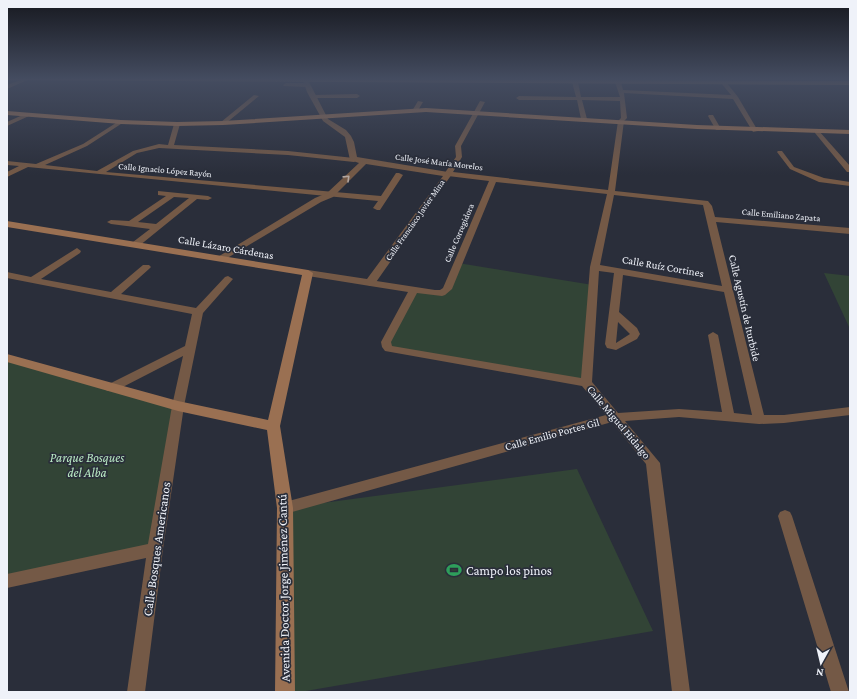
<svg xmlns="http://www.w3.org/2000/svg" width="857" height="699" font-family="'Crimson Pro',serif">
<style>
.green{fill:#324436}
.lines{fill:none;stroke-linecap:round;stroke-linejoin:round}
.minor{fill:#745946;fill-rule:evenodd}
.tertiary{fill:#745946;fill-rule:evenodd}
.secondary{fill:#9a7052;fill-rule:evenodd}
.oneway{stroke:#b2a6a0}
.labels{text-anchor:middle;stroke-width:3.5;stroke-linejoin:round;paint-order:stroke}
.far-street-label{font-size:9px;fill:#eff2f9;stroke:#2a2e3a}
.street-label{font-size:11px;fill:#eff2f9;stroke:#2a2e3a}
.near-park-label{font-size:13px;font-style:italic;fill:#b8e8c3;stroke:#2a2e3a}
.near-street-label{font-size:13px;fill:#eff2f9;stroke:#2a2e3a}
.near-poi-label{font-size:13px;fill:#eff2f9;stroke:#2a2e3a;text-anchor:start}
</style>
<rect width="100%" height="100%" fill="#2a2e3a"/>
<!-- green -->
<path class="green" d="M458,263l135,22 -7,98 -199,-36 27,-57 28,3z
M824,273l26,3v53z
M7,358l171,48 -23,143 -148,32z
M577,469l76,162 -353,61h-15v-184z"/>
<g class="lines">
<!-- minor -->
<path class="minor" d="M26,78h6l-25,11v-4z
M326,78h7l-9,4 -3,-2z
M524,78h5l-4,4h-4z
M576,78h5l-3,4 3,15h39l-5,-15 3,-2 3,2 2,8 108,5 -10,-12 5,-1 12,15 20,34 -5,1 -20,-33 -109,-6 3,25 -3,3 -9,70 93,10 4,5 3,11 135,11v6l-134,-12 48,193h20l66,-8v8l-66,8 -25,1 -80,-7 -54,4 35,42 30,229h-18l-26,-228 -34,-42 -327,92 -5,-2 -2,-4 2,-4 5,-2 321,-87 -24,-29 -197,-35 -3,-4 -1,-5 27,-50 -38,-6 -5,-3 5,-3 65,10h5l3,-2 46,-107 -41,-5 -4,-2 12,-17 -1,-11 25,-45 5,1 -24,44 1,11 -9,15 155,18 10,-69 3,-3 -1,-17 -38,-1 5,19 -3,2 -3,-2 -4,-19h-58l-3,-2 3,-2 57,1 -4,-15zM496,182l111,12 -17,73 -9,111 -189,-32 -1,-4 26,-49 25,3 3,-1 7,-6zM614,195l89,10 19,81 -122,-21zM599,271l15,2 -9,71 2,4 9,2 21,-11 3,-5 -3,-6 -18,-16 4,-37 101,17 28,123 -18,-2 -16,-78 -5,-3 -5,3 14,77 -43,-3 -61,4 -26,-31zM618,322l12,12 -14,9z
M286,83h20l3,2 -3,2 -22,-1 -1,-1z
M254,95l5,1 -34,28h-4v-2z
M314,95l43,-1 3,2 -3,2h-45v-2z
M418,101l5,1 -6,10h-4l-1,-1z
M27,113l3,2 -1,1 -22,10v-4z
M709,115h4l8,14 -1,1h-4l-8,-14z
M119,121l5,1 -37,24 -42,19 52,6 36,-20 26,-7 9,1 6,-21 3,-2 3,2 -6,21 114,6 66,7 3,2 -3,2 -66,-7 -129,-7 -22,5 -31,19 275,24 15,-23h3l4,2 -23,35h-3l-4,-2 5,-7 -350,-34 -21,10v-5l12,-6 -12,-1v-4l29,3 47,-20z
M815,131h4l31,35v6h-3l-32,-39z
M778,151h4l12,16 30,11 26,4v4l-31,-4 -29,-13 -13,-17z
M158,191l50,5 4,2 -4,2 -11,-1 -58,47h-6l-1,-2 1,-2 17,-13 -39,-5 -4,-2 4,-2 18,1 37,-25 -8,-1zM174,197l15,1 -33,26 -18,-2z
M77,248l4,3 -1,2 -39,26 70,13 32,-27h6l2,2 -2,2 -28,25 75,14 29,-31 3,-1 5,3 -30,34 -19,93 -21,143 -18,143h-18l19,-134 -139,30v-14l141,-30 24,-138 11,-50 -68,35h-8l-2,-3 2,-3 78,-39 7,-32 -185,-36v-6l24,5z
M785,510l5,2 2,4 57,176h-18l-53,-176 2,-4z"/>
<!-- tertiary -->
<path class="tertiary" d="M302,78h5l21,41 18,11 5,6 3,6 3,15 91,15 4,2 -78,111 -4,1 -62,-10 -5,-3 5,-3 59,9 76,-103 -77,-12 -33,33 -12,5 -97,58h-6l-2,-2 99,-60 12,-5 32,-30 -9,-3 -5,-23 -22,-16 -16,-29z"/>
<!-- secondary -->
<path class="secondary" d="M7,78l843,3v4l-843,-5z
M426,108l271,17 153,5v4l-153,-5 -271,-17 -203,13 -46,1 -56,-2 -114,-9v-4l114,9 56,2 46,-1z
M7,221l301,49 5,3 -33,153 13,82 2,184h-20l2,-184 -10,-78 -89,-19 -171,-49v-8l171,47 90,19 34,-145 -295,-48z"/>
</g>
<!-- one-way arrows -->
<defs><path id="oneway-chevron" d="M-2-3.5L2.5 0L-2 3.5" fill="none" stroke-width="1.6" stroke-linecap="round" stroke-linejoin="round"/></defs>
<use class="oneway" href="#oneway-chevron" transform="translate(347 178) rotate(-44)"/>
<!-- sky -->
<linearGradient id="sky" x2="0" y2="1"><stop stop-color="#171920"/><stop offset="0.45" stop-color="#444c60"/><stop offset="1" stop-color="#444c60" stop-opacity="0"/></linearGradient>
<rect width="857" height="175" fill="url(#sky)"/>
<!-- icons -->
<defs>
<g id="stadium-bare" transform="scale(1.2)"><path d="M0-5a6.5 5 0 1 0 0 10a6.5 5 0 1 0 0-10ZM-3.5-1.8h7v3.6h-7Z" fill="#2e9e5b" stroke="#2a2e3a" stroke-width="2.5" paint-order="stroke"/></g>
</defs>
<g fill-rule="evenodd">
<use href="#stadium-bare" x="454" y="570"/>
</g>
<g class="labels">
<!-- far-street labels -->
<g class="far-street-label">
<text transform="translate(439 162) rotate(7)" y="3">Calle José María Morelos</text>
<text transform="translate(165 170) rotate(5)" y="3">Calle Ignacio López Rayón</text>
<text transform="translate(781 215) rotate(5)" y="3">Calle Emiliano Zapata</text>
<text transform="translate(415 220) rotate(-55)" y="3">Calle Francisco Javier Mina</text>
<text transform="translate(459 233) rotate(-67)" y="3">Calle Corregidora</text>
</g>
<!-- street labels -->
<g class="street-label">
<text transform="translate(226 247) rotate(10)" y="4">Calle Lázaro Cárdenas</text>
<text transform="translate(663 266) rotate(10)" y="4">Calle Ruíz Cortines</text>
<text transform="translate(745 308) rotate(77)" y="4">Calle Agustín de Iturbide</text>
<text transform="translate(619 422) rotate(50)" y="4">Calle Miguel Hidalgo</text>
<text transform="translate(552 434) rotate(-15)" y="4">Calle Emilio Portes Gil</text>
</g>
<!-- near-park labels -->
<g class="near-park-label">
<text x="87" y="462">Parque Bosques<tspan x="87" dy="15">del Alba</tspan></text>
</g>
<!-- near-street labels -->
<g class="near-street-label">
<text transform="translate(156 549) rotate(-82)" y="5">Calle Bosques Americanos</text>
<text transform="translate(283 588) rotate(-91)" y="5">Avenida Doctor Jorge Jiménez Cantú</text>
</g>
<!-- near-poi labels -->
<g class="near-poi-label">
<text x="466" y="575">Campo los pinos</text>
</g>
</g>
<!-- border -->
<rect width="857" height="699" fill="none" stroke="#eff2f9" stroke-width="16"/>
<!-- north arrow -->
<g transform="translate(821 663) rotate(188)" stroke="#2a2e3a" stroke-width="3" paint-order="stroke">
<path d="M0-3L7 15L0 10L-7 15Z" fill="#eff2f9"/>
<text y="-6" font-size="11" font-weight="bold" text-anchor="middle" fill="#eff2f9">N</text>
</g>
</svg>
